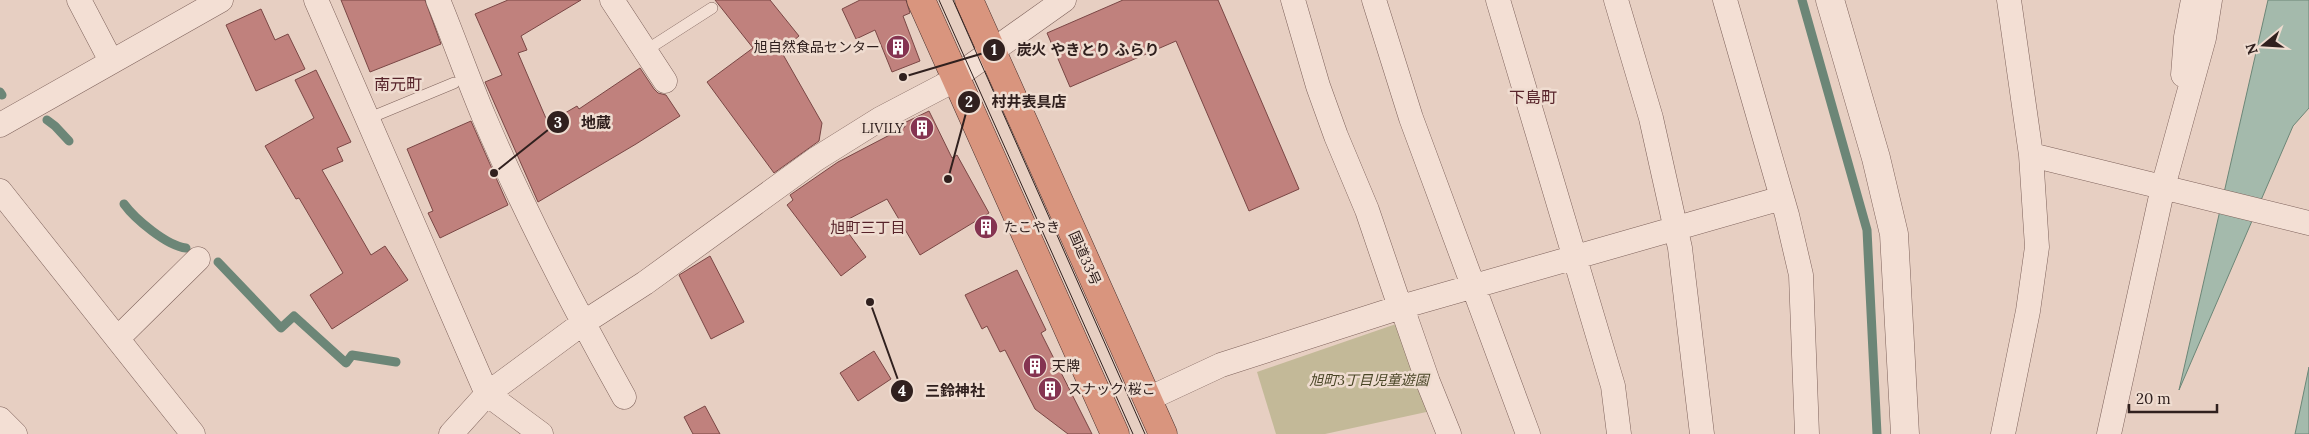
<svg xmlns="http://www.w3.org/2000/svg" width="2309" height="434" font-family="Lora,'Noto Sans JP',serif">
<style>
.green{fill:#c3b998}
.water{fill:#a4baac;stroke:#6c8677}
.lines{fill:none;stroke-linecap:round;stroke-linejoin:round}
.stream{stroke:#6c8677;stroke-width:9}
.building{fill:#c0817d;stroke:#7a4745}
.service-casing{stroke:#7e625b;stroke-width:12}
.minor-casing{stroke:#7e625b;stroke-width:25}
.tertiary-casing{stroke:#7e625b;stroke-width:29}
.trunk-casing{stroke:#4c332f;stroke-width:29}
.service{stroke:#f3dfd4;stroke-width:11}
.minor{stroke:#f3dfd4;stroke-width:24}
.tertiary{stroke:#f3dfd4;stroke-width:28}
.trunk{stroke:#d9957e;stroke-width:28}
.tram{stroke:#30201e;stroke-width:1}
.labels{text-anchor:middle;stroke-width:5;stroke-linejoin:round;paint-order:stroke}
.poi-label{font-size:14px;fill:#30201e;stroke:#efdcd0;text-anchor:start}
.street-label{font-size:14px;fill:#30201e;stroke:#efdcd0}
.park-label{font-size:14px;font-style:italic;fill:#4a4627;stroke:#efdcd0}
.neighbourhood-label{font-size:15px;fill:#57232a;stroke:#efdcd0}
.quarter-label{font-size:16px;fill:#57232a;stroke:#efdcd0}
.leader{fill:none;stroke:#30201e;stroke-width:2}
.callout-dot{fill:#30201e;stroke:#efdcd0;stroke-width:2}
.mark-label{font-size:15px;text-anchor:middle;font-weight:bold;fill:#fff}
.callout-label{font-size:15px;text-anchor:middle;font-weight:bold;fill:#30201e;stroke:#efdcd0;stroke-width:5;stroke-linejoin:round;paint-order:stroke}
</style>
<rect width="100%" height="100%" fill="#e7cfc2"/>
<!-- green -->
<path class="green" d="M1396,324l35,87 -106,23h-49l-19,-62z"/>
<!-- water -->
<path class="water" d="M2268,0h41v108l-16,18 -114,264z
M2309,367v67h-14z"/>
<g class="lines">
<!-- stream -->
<path class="stream" d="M1802,0l65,230 10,204
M0,92l2,3
M47,120l8,6 14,15
M124,204c11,15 43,42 62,44
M218,262l63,66 13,-12 52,47 6,-8 44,7"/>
</g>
<!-- building -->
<path class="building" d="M341,0h84l16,44 -71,28z
M508,0h73l-60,36 6,14 -9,3 30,70 29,-17 2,3 61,-41 14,21 4,4 8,2 14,21 -44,28 -98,58 -53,-120 17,-7 -27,-61z
M715,0h55l29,36 -18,15 41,72 -3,18 -45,32 -67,-91 46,-34z
M860,0h46l4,13 -7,3 17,45 -28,11 -17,-42 -19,9 -14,-30z
M1123,0h95l81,189 -50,22 -73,-170 -106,46 -23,-54z
M261,9l14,31 13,-6 17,35 -49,22 -30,-66z
M316,70l35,72 -14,6 6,13 -21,9 49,85 14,-9 23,34 -76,49 -22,-34 33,-22 -44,-75 -3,1 -31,-53 49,-28 -19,-38z
M929,111l23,47 5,-3 32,58 -69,42 -33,-56 -46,24 25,34 -25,19 -54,-71 6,-5 -3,-5 48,-33 67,-35 -1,-4z
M471,121l37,84 -68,33 -12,-25 5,-2 -26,-62z
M710,256l34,66 -33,17 -32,-64z
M1017,270l29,60 -5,3 51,101h-24l-33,-25 -30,-59 -5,2 -13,-26 -5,3 -17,-34z
M874,351l17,28 -33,22 -18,-28z
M705,406l15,28h-27l-9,-17z"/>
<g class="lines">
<!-- service casing -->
<g class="service-casing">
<path id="service" d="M645,51l67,-43
M367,119l87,-36"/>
</g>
<!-- minor casing -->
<g class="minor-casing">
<path id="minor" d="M79,0l32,61
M316,0l171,394 54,40
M438,0c16,39 30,79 46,117 41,96 89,189 140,280
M612,0l53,81
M1293,0l25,86 18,50 31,74 31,91 6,12 24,69 21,52
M1374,0l37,118 117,316
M1498,0l115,386 6,48
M1616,0l35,118 29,130 22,186
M1725,0l62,215 14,60 6,159
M2183,75l3,-38 7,-37
M0,125l221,-125
M2031,155l278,68
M0,191l193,243
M118,338l80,-79
M1148,399l73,-34 180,-58 381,-109
M0,419l15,15
M451,434l36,-40 96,-71 62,-40 171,-124 64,-40 63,-33 121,-86
M2003,434l25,-123 9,-64 -6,-92 -22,-155
M2109,434l54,-247 41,-149 6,-38"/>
</g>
<!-- tertiary casing -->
<g class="tertiary-casing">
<path id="tertiary" d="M1830,0l46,158 18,76 11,200"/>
</g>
<!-- trunk casing -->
<g class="trunk-casing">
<path id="trunk" d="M921,0l194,434
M969,0l194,434"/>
</g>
<!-- service -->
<use href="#service" class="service"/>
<!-- minor -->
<use href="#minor" class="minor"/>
<!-- tertiary -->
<use href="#tertiary" class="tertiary"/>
<!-- trunk -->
<use href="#trunk" class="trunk"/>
<!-- tram -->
<path class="tram" d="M939,0l194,434
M953,0l192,434"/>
</g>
<!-- icons -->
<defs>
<g id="building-disc" transform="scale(1.25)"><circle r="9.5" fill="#853451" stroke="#efdcd0"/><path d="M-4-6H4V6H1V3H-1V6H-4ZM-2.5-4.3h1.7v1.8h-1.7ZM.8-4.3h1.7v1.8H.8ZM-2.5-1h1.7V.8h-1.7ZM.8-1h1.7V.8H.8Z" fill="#fff"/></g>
</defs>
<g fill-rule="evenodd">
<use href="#building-disc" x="898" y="47"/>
<use href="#building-disc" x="922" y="128"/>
<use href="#building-disc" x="986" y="227"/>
<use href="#building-disc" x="1035" y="366"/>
<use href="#building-disc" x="1050" y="389"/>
</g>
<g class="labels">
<!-- poi labels -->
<g class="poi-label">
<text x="880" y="52" text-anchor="end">旭自然食品センター</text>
<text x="904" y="133" text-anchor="end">LIVILY</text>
<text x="1004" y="232">たこやき</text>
<text x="1052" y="371">天牌</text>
<text x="1068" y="394">スナック 桜こ</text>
</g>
<!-- street labels -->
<g class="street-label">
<text transform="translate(1085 258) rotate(66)" y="5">国道33号</text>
</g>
<!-- park labels -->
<g class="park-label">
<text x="1369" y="385">旭町3丁目児童遊園</text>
</g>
<!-- neighbourhood labels -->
<g class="neighbourhood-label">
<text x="868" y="233">旭町三丁目</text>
</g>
<!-- quarter labels -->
<g class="quarter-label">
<text x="398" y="90">南元町</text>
<text x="1533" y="103">下島町</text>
</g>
</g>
<!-- callouts -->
<path class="leader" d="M903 77L994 50M948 179L969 102M494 173L558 122M870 302L902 391"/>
<g class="callout-dot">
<circle cx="903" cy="77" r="5"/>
<circle cx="948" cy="179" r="5"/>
<circle cx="494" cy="173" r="5"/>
<circle cx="870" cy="302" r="5"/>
<circle cx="994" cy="50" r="12"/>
<circle cx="969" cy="102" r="12"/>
<circle cx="558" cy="122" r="12"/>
<circle cx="902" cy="391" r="12"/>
</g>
<g class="mark-label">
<text x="994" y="55">1</text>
<text x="969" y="107">2</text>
<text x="558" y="128">3</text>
<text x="902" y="396">4</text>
</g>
<g class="callout-label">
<text x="1088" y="55">炭火 やきとり ふらり</text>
<text x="1029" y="107">村井表具店</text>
<text x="596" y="128">地蔵</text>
<text x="955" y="396">三鈴神社</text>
</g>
<!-- north arrow -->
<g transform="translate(2264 45) rotate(252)" stroke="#efdcd0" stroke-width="4" paint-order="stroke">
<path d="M0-4L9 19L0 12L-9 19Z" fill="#30201e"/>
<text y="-8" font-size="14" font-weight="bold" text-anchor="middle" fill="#30201e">N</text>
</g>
<!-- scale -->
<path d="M2129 404v8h88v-8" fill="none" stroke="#30201e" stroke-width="2.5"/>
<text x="2136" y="404" font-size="15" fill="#30201e" stroke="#efdcd0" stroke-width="4" paint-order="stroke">20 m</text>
</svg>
